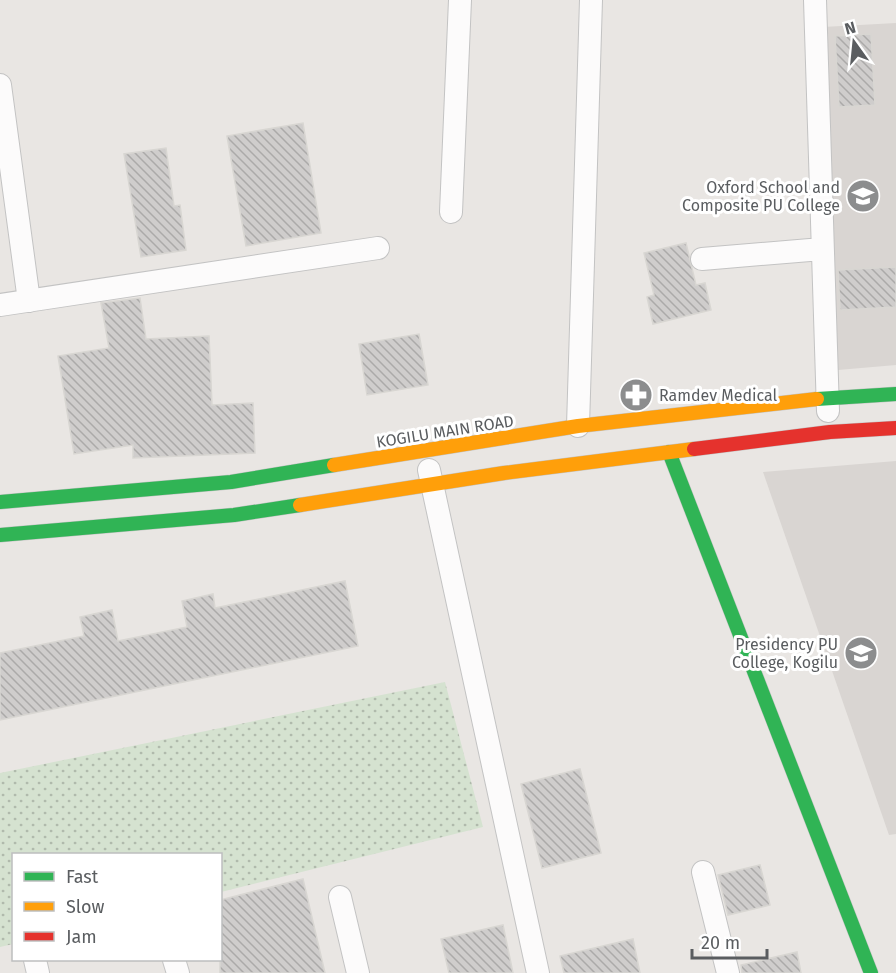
<svg xmlns="http://www.w3.org/2000/svg" width="896" height="973" font-family="'Fira Sans',sans-serif">
<style>
.education{fill:#d9d5d2}
.grass{fill:url(#grass-dots)}
.building{fill:url(#building-back-hatch);stroke:#d8d6d2;stroke-width:1.5}
.lines{fill:none;stroke-linecap:round;stroke-linejoin:round}
.street-casing{stroke:#c3c3c3;stroke-width:24}
.fast-casing{stroke:#c3c3c3;stroke-width:15}
.slow-casing{stroke:#c3c3c3;stroke-width:15}
.jam-casing{stroke:#c3c3c3;stroke-width:15}
.street{stroke:#fcfbfb;stroke-width:22}
.fast{stroke:#30b455;stroke-width:14}
.slow{stroke:#ff9f0a;stroke-width:14}
.jam{stroke:#e5322d;stroke-width:14}
.labels{text-anchor:middle;stroke-width:6;stroke-linejoin:round;paint-order:stroke}
.poi-label{font-size:16px;fill:#5a5d60;stroke:#fff;text-anchor:end}
.street-label{font-size:16px;fill:#5a5d60;stroke:#fff}
</style>
<defs>
<pattern id="grass-dots" width="8" height="8" patternUnits="userSpaceOnUse" patternTransform="scale(1.5)"><rect width="8" height="8" fill="#d5e2d0"/><path d="M2 2h.1M6 6h.1" fill="none" stroke="#b0baac" stroke-width="1.8" stroke-linecap="round"/></pattern>
<pattern id="building-back-hatch" width="6" height="6" patternUnits="userSpaceOnUse" patternTransform="scale(1.5)"><rect width="6" height="6" fill="#cfcdcc"/><path d="M-1 5l2 2M0 0l6 6M5-1l2 2" fill="none" stroke="#abaaa9"/></pattern>
</defs>
<rect width="100%" height="100%" fill="#e9e6e3"/>
<!-- education -->
<path class="education" d="M896,23v342l-58,5 -15,-343z
M896,461v373l-7,1 -126,-363z"/>
<!-- grass -->
<path class="grass" d="M445,682l38,145 -262,65 -1,-38h-206l-1,90 -13,3v-174z"/>
<!-- building -->
<path class="building" d="M871,34l4,71 -36,2 -4,-71z
M303,123l18,110 -75,13 -19,-110z
M166,148l8,58 6,-1 6,45 -45,7 -17,-103z
M686,243l10,42 9,-2 6,27 -58,14 -6,-27 7,-2 -10,-42z
M896,267v40l-56,3 -2,-40z
M140,298l6,41 63,-3 3,69 41,-2 2,50 -122,5v-13l-59,9 -16,-98 51,-8 -8,-45z
M419,334l9,51 -61,10 -8,-51z
M345,581l13,65 -358,74v-67l84,-17 -4,-19 32,-7 6,31 69,-14 -5,-26 31,-7 2,14z
M580,769l21,84 -59,15 -21,-84z
M760,865l10,40 -42,10 -10,-40z
M303,879l22,94h-105v-73z
M503,925l10,48h-64l-8,-34z
M633,939l7,34h-76l-4,-17z
M797,952l4,21h-59l-1,-8z"/>
<g class="lines">
<!-- street casing -->
<g class="street-casing">
<path id="street" d="M815,0l13,411
M0,85l29,216
M451,212l9,-212
M702,259l120,-10
M0,305l378,-57
M578,426l13,-426
M429,470l109,503
M703,872l25,101
M340,897l18,76
M35,960l3,13
M174,960l4,13"/>
</g>
<!-- fast casing -->
<g class="fast-casing">
<path id="fast" d="M817,399l79,-5
M669,452l202,521
M0,502l231,-20 103,-17
M0,535l234,-20 66,-10"/>
</g>
<!-- slow casing -->
<g class="slow-casing">
<path id="slow" d="M334,465l244,-39 239,-27
M300,505l204,-32 190,-24"/>
</g>
<!-- jam casing -->
<g class="jam-casing">
<path id="jam" d="M694,449l136,-17 66,-4"/>
</g>
<!-- street -->
<use href="#street" class="street"/>
<!-- fast -->
<use href="#fast" class="fast"/>
<!-- slow -->
<use href="#slow" class="slow"/>
<!-- jam -->
<use href="#jam" class="jam"/>
</g>
<!-- icons -->
<defs>
<g id="school-disc" transform="scale(1.725)"><circle r="9.5" fill="#8c8d8e" stroke="#fff"/><path d="M0-5L7-2L0 1L-7-2ZM-4 1L0 2.5L4 1V4Q0 6-4 4Z" fill="#fff"/></g>
<g id="pharmacy-disc" transform="scale(1.725)"><circle r="9.5" fill="#8c8d8e" stroke="#fff"/><path d="M-2-6h4v4h4v4h-4v4h-4v-4h-4v-4h4Z" fill="#fff"/></g>
<g id="university-disc" transform="scale(1.725)"><circle r="9.5" fill="#8c8d8e" stroke="#fff"/><path d="M0-5L7-2L0 1L-7-2ZM-4 1L0 2.5L4 1V4Q0 6-4 4Z" fill="#fff"/></g>
</defs>
<g fill-rule="evenodd">
<use href="#school-disc" x="863" y="196"/>
<use href="#pharmacy-disc" x="636" y="395"/>
<use href="#university-disc" x="861" y="653"/>
</g>
<g class="labels">
<!-- poi labels -->
<g class="poi-label">
<text x="840" y="193">Oxford School and<tspan x="840" dy="18">Composite PU College</tspan></text>
<text x="659" y="401" text-anchor="start">Ramdev Medical</text>
<text x="838" y="650">Presidency PU<tspan x="838" dy="18">College, Kogilu</tspan></text>
</g>
<!-- street labels -->
<g class="street-label">
<text transform="translate(445 431) rotate(-9)" y="6">KOGILU MAIN ROAD</text>
</g>
</g>
<!-- legend -->
<rect x="12" y="853" width="210" height="108" fill="#ffffff" stroke="#bdbebf" stroke-width="1.5"/>
<rect x="24" y="872" width="30" height="9" fill="#30b455" stroke="#bdbebf" stroke-width="1.5"/>
<text x="66" y="883" font-size="18" fill="#5a5d60">Fast</text>
<rect x="24" y="902" width="30" height="9" fill="#ff9f0a" stroke="#bdbebf" stroke-width="1.5"/>
<text x="66" y="913" font-size="18" fill="#5a5d60">Slow</text>
<rect x="24" y="932" width="30" height="9" fill="#e5322d" stroke="#bdbebf" stroke-width="1.5"/>
<text x="66" y="943" font-size="18" fill="#5a5d60">Jam</text>
<!-- north arrow -->
<g transform="translate(854 42) rotate(345)" stroke="#ffffff" stroke-width="4.5" paint-order="stroke">
<path d="M0-4.5L10 22L0 15L-10 22Z" fill="#5a5d60"/>
<text y="-9" font-size="16" font-weight="bold" text-anchor="middle" fill="#5a5d60">N</text>
</g>
<!-- scale -->
<path d="M692 949v9h75v-9" fill="none" stroke="#5a5d60" stroke-width="3"/>
<text x="701" y="949" font-size="18" fill="#5a5d60" stroke="#ffffff" stroke-width="4.5" paint-order="stroke">20 m</text>
</svg>
